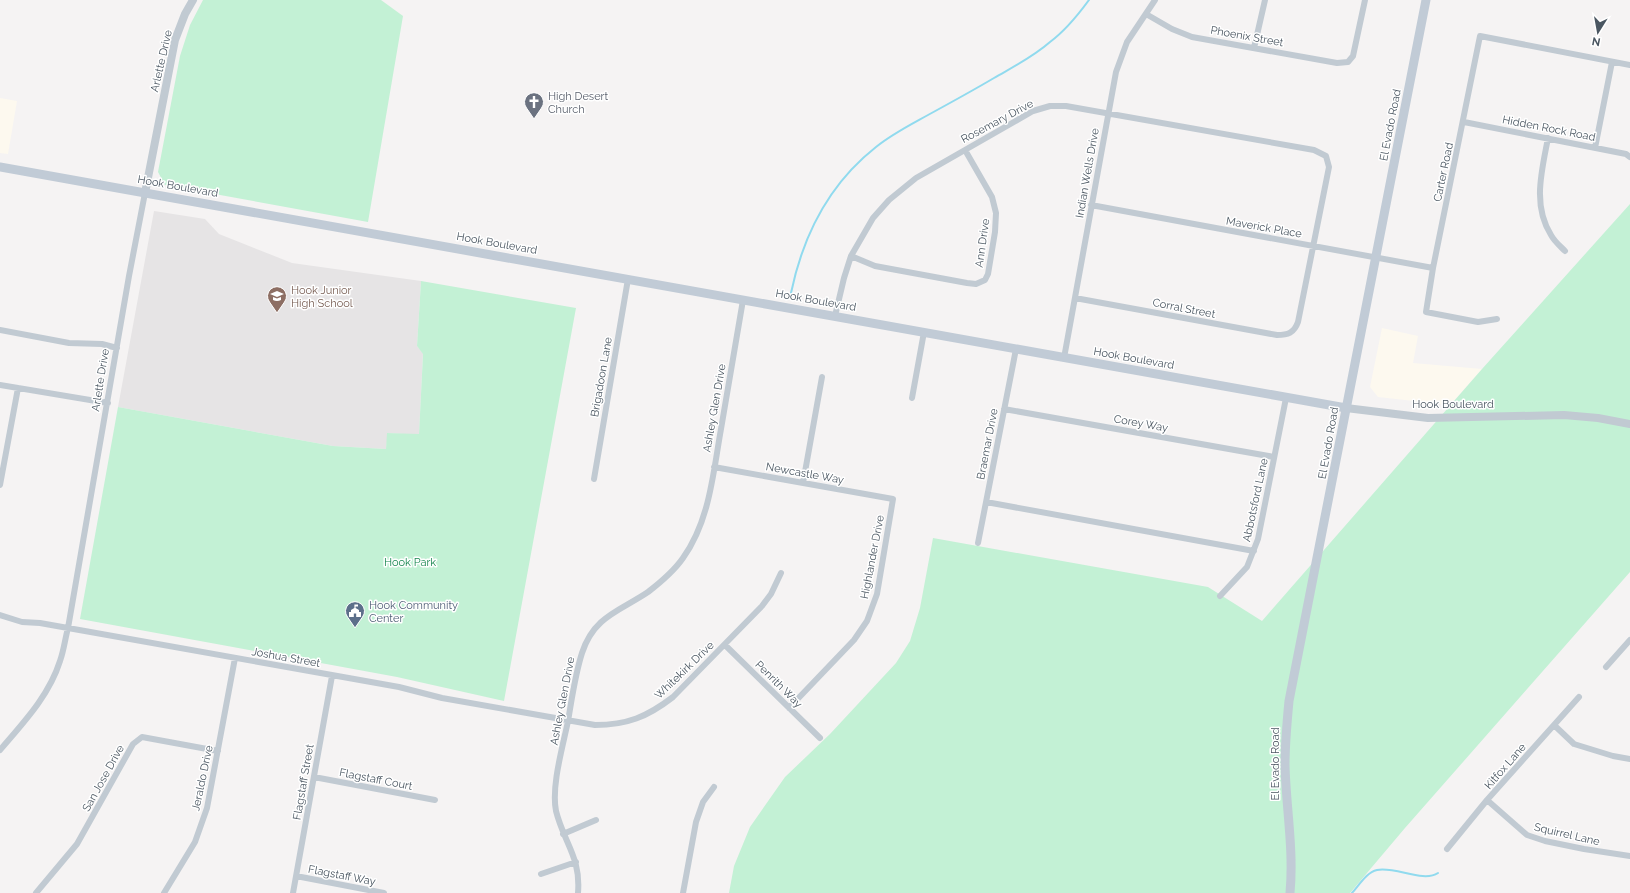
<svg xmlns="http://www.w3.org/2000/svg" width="1630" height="893" font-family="Raleway,sans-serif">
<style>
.commercial{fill:#fdf9ef}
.education{fill:#e6e4e5}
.green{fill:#c3f1d5}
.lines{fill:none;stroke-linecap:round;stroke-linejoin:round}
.stream{stroke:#90daee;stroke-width:2}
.minor{stroke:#c1cad2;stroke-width:6}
.tertiary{stroke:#c1cad2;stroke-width:8}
.secondary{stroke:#c1cbd6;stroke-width:9}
.labels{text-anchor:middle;stroke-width:3;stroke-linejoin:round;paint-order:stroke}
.street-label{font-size:11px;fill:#4a5661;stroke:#fff}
.worship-label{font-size:11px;fill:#5b616d;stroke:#fff;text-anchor:start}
.education-label{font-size:11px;fill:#785e54;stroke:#fff;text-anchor:start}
.park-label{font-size:11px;fill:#17864f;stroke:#fff}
.service-label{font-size:11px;fill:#4e5e75;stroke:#fff;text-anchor:start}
</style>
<rect width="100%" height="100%" fill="#f5f3f3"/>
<!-- commercial -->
<path class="commercial" d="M0,98l17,3 -9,53 -8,-1z
M1382,328l36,8 -5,27 69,6 -32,36 -72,-8 -8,-10z"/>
<!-- education -->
<path class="education" d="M154,211l51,8 14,15 73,29 129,18 -4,65 6,7 -4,82 -31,-2 -2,16 -53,-3 -215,-39z"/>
<!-- green -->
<path class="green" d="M203,0h178l22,16 -35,206 -203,-37 -7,-13 22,-116 10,-31z
M1630,204v368l-225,256 -55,65h-621l5,-27 16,-39 35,-50 45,-43 66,-71 14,-22 10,-33 13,-70 275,49 54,34 220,-252z
M421,281l155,27 -72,393 -107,-24 -317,-58 38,-212 215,39 53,3 1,-16 32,1 4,-80 -6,-8z"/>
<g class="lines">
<!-- stream -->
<path class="stream" d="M791,293c12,-58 38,-109 85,-146 16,-13 34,-22 52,-32 22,-12 44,-24 66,-37 19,-11 39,-21 56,-36 15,-11 28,-27 39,-42
M1352,893c7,-8 15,-21 25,-23 18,-4 46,13 61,3"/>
<!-- minor -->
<path class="minor" d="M1146,14l26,15 20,8 145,26 11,-1 5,-6 12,-56
M1254,48l11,-48
M1464,122l162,32 4,3
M1548,138c-6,32 -16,67 3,97 3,6 9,11 14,16
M1595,148l17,-86
M1091,205l342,63
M851,256l24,10 92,17 9,1 9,-4 3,-6 7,-42 1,-19 -4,-16 -27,-47
M835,316l9,-38 7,-22 22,-38 16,-18 27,-22 117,-67 17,-5h16l248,44 12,6 3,11 -31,155c-4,11 -10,13 -21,13l-202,-37
M1497,319l-19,3 -52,-10 7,-44 47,-232 150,29
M0,330l69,13 33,1 15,4
M1064,358l52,-286 11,-30 28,-42
M0,385l108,18
M912,398l12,-66
M1004,409l270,48
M714,467l179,32 -16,95 -10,27 -13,19 -65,68
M594,479l34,-200
M803,483l19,-106
M0,485l18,-97
M986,502l268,49
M978,543l38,-194
M1220,596l27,-29 11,-28 28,-141
M0,615l22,7 18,1 28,5 331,59 43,11 153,27c32,0 52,-8 78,-28l89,-91 9,-12 10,-21
M725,645l95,93
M1606,667l24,-27
M1554,725l20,19 39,12 17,3
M0,750c23,-27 49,-54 60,-89 4,-11 5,-22 8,-33l61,-352 16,-83
M314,777l121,23
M1487,800l40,35 18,6 39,8 46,7
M563,834l33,-14
M1447,849l40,-49 92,-103
M541,874l35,-12
M296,876l88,17
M36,893l41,-49 56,-100 9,-7 76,14
M164,893l31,-51 12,-34 28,-150
M293,893l39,-217
M578,893c3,-36 -14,-50 -22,-82 -5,-25 7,-65 12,-90 4,-23 7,-46 14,-68 12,-37 38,-42 66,-61 13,-10 26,-21 35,-34 27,-38 30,-85 38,-129 7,-43 15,-86 22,-129
M683,893l13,-71 7,-20 11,-15"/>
<!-- tertiary -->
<path class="tertiary" d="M145,193l30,-153 10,-26 8,-14
M1346,408l82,10 136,-3 34,3 32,6"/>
<!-- secondary -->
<path class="secondary" d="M0,167l1346,241
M1290,893c4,-43 -4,-86 -5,-128 0,-22 2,-43 4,-64l137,-701"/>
</g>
<!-- icons -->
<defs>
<g id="church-pin" transform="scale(1)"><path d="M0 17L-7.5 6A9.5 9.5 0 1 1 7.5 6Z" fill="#6b7280" stroke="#fff"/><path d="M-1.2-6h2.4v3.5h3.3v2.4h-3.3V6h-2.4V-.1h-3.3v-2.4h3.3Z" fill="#fff"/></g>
<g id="school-pin" transform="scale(1)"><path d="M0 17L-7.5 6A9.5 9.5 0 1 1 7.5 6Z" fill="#8d6e63" stroke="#fff"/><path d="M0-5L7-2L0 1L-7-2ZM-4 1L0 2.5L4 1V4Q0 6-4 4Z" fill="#fff"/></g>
<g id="civic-pin" transform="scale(1)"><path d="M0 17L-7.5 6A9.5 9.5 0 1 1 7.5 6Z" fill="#5c6f8a" stroke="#fff"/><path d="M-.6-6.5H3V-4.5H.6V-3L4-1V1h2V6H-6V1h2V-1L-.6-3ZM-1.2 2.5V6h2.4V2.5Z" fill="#fff"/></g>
</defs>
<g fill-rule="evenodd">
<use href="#church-pin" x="534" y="102"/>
<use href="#school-pin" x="277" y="296"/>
<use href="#civic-pin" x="355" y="611"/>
</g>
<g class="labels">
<!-- street labels -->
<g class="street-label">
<text transform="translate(1247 36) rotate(10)" y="4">Phoenix Street</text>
<text transform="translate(161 61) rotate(-77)" y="4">Arlette Drive</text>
<text transform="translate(997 121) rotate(-28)" y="4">Rosemary Drive</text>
<text transform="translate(1390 125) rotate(-79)" y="4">El Evado Road</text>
<text transform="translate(1549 128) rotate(11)" y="4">Hidden Rock Road</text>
<text transform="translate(1443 172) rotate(-78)" y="4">Carter Road</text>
<text transform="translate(1087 173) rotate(-80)" y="4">Indian Wells Drive</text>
<text transform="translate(178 186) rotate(10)" y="4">Hook Boulevard</text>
<text transform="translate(1264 227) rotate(10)" y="4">Maverick Place</text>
<text transform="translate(497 243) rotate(10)" y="4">Hook Boulevard</text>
<text transform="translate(982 243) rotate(-82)" y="4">Ann Drive</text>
<text transform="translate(816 300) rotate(10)" y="4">Hook Boulevard</text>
<text transform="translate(1184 308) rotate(11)" y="4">Corral Street</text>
<text transform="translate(1134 358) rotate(10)" y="4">Hook Boulevard</text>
<text transform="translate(601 377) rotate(-80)" y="4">Brigadoon Lane</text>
<text transform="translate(100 380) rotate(-81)" y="4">Arlette Drive</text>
<text x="1453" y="408">Hook Boulevard</text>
<text transform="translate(714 408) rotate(-80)" y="4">Ashley Glen Drive</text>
<text transform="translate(1141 423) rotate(10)" y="4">Corey Way</text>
<text transform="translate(1328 443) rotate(-80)" y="4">El Evado Road</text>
<text transform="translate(987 444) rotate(-79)" y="4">Braemar Drive</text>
<text transform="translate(805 473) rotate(10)" y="4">Newcastle Way</text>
<text transform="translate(1255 500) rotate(-78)" y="4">Abbotsford Lane</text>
<text transform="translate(872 557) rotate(-79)" y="4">Highlander Drive</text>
<text transform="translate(286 657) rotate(10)" y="4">Joshua Street</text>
<text transform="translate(684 670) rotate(-44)" y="4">Whitekirk Drive</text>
<text transform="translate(779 684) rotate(45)" y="4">Penrith Way</text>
<text transform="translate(562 701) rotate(-79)" y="4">Ashley Glen Drive</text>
<text transform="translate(1275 764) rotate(-90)" y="4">El Evado Road</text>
<text transform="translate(1505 766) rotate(-49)" y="4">Kitfox Lane</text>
<text transform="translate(103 778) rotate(-61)" y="4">San Jose Drive</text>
<text transform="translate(202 778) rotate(-78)" y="4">Jeraldo Drive</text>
<text transform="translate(376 779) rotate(11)" y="4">Flagstaff Court</text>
<text transform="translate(303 782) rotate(-80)" y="4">Flagstaff Street</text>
<text transform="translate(1567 834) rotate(13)" y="4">Squirrel Lane</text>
<text transform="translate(342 875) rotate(11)" y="4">Flagstaff Way</text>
</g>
<!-- worship labels -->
<g class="worship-label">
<text x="548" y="100">High Desert<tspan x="548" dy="13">Church</tspan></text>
</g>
<!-- education labels -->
<g class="education-label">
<text x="291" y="294">Hook Junior<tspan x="291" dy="13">High School</tspan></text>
</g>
<!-- park labels -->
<g class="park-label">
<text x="410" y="566">Hook Park</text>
</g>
<!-- service labels -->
<g class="service-label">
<text x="369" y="609">Hook Community<tspan x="369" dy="13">Center</tspan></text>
</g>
</g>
<!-- north arrow -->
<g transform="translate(1598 32) rotate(191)" stroke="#ffffff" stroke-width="3" paint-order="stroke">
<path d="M0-3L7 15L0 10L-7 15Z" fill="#4a5661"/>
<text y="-6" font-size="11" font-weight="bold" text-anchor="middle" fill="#4a5661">N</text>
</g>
</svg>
